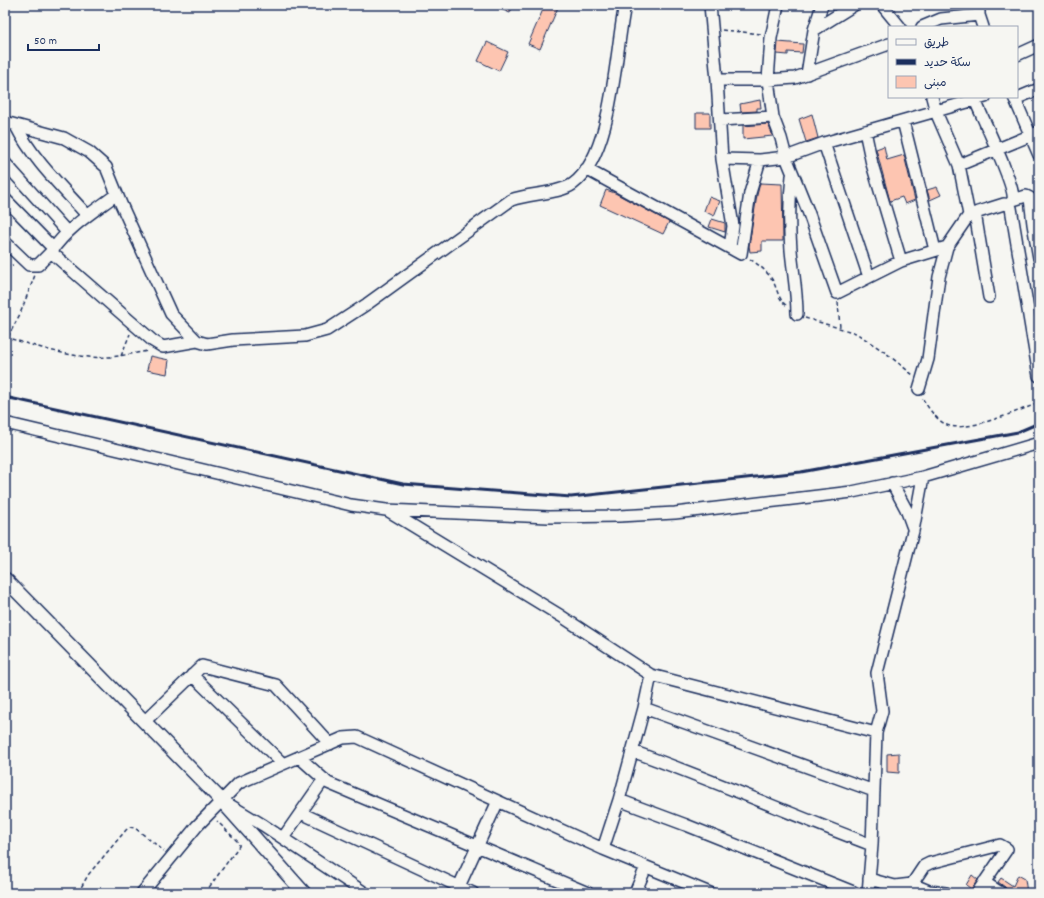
<svg xmlns="http://www.w3.org/2000/svg" width="1044" height="898" font-family="Dekko,'Playpen Sans Arabic',sans-serif">
<style>
.building{fill:#fdc5b1;stroke:#1b2f5e}
.lines{fill:none;stroke-linecap:round;stroke-linejoin:round}
.minor-casing{stroke:#1b2f5e;stroke-width:14}
.tertiary-casing{stroke:#1b2f5e;stroke-width:16}
.path{stroke:#1b2f5e;stroke-width:1.5;stroke-dasharray:4 3;stroke-linecap:butt}
.minor{stroke:#f6f6f2;stroke-width:11}
.tertiary{stroke:#f6f6f2;stroke-width:13}
.rail{stroke:#1b2f5e;stroke-width:3}
</style>
<rect width="100%" height="100%" fill="#f6f6f2"/>
<filter id="ink" filterUnits="userSpaceOnUse"><feTurbulence type="fractalNoise" baseFrequency=".025" numOctaves="2"/><feDisplacementMap in="SourceGraphic" scale="8" xChannelSelector="R" yChannelSelector="G"/><feConvolveMatrix kernelMatrix="1 2 1 2 8 2 1 2 1" color-interpolation-filters="sRGB"/></filter>
<g filter="url(#ink)">
<!-- building -->
<path class="building" d="M491,5h22l-3,8z
M545,5h14l-19,44 -12,-5z
M487,42l21,10 -9,19 -21,-10z
M778,42l25,2 -1,9 -14,-1v3l-11,-1z
M760,100l1,8h-4v3l-16,1 -1,-8z
M696,113h14v15h-14z
M812,114l6,24 -12,4 -7,-23z
M768,124l5,12 -30,3v-13z
M884,146l3,14 17,-5 11,45 -10,4 -3,-7 -12,4 -14,-52z
M760,183l22,1 1,57h-21v10l-12,1 -1,-6 8,-51z
M937,187l4,8 -11,5 -3,-10z
M606,190l9,3 54,29 -6,12 -63,-29z
M709,197l11,4 -6,15 -10,-5z
M712,219l13,4v9l-16,-5z
M150,356l19,4 -2,14 -20,-4z
M899,753v20l-12,-1v-18z
M972,875l6,5 -7,9 -5,-4z
M1018,875l7,4 2,14h-19l-3,-6 -7,-5 3,-4 12,8z"/>
<g class="lines">
<!-- minor casing -->
<g class="minor-casing">
<path id="minor" d="M710,5l7,75 5,79 11,67 -3,21
M778,5l-7,33 -3,42 5,37 8,21 5,19 22,54 29,82 64,-32 46,-14
M882,5l18,22
M979,5v10l4,12
M922,27l19,-8 38,-4
M814,30l40,-25
M1017,55l22,-10
M807,74l7,-44 8,-25
M717,80h51l27,-2 94,-34
M932,97l4,15 23,53 10,50
M1014,97l25,58
M1015,99l24,-10
M975,100c7,17 41,87 38,100 -1,1 -3,4 -4,5
M720,120l53,-3
M903,121l32,129
M5,122l59,16 25,14 17,15 15,37 50,110 26,27 10,3 26,-4 72,-4 22,-6 40,-26 144,-104c18,-7 48,-6 62,-16 40,-29 42,-132 52,-179
M16,126c17,34 46,61 71,89
M865,131l7,33 29,97
M824,143l45,134
M722,159l38,1 26,-3 38,-14 161,-46
M5,163l62,69
M959,165l80,-33
M586,169l155,85 9,-61 10,-33
M792,176c-3,25 -3,49 -1,74 2,22 6,42 6,64
M117,194c-24,18 -49,33 -66,58l102,89 10,6 34,-6
M5,199l49,50
M1013,200l13,-4 4,2 3,26 6,34
M975,213l14,84
M5,242l24,23h9l13,-13
M919,389l9,-30 11,-82 8,-30 22,-32 35,-11 5,1 2,3 28,168
M5,423l346,82 35,5 162,7 71,-1 56,-3 177,-21 71,-15 116,-34
M892,483l14,26 7,19
M387,510l174,106 90,59 225,58
M192,675l91,89
M644,708l7,-33
M145,721l57,-55 74,19 54,59
M632,751c81,29 160,64 240,94
M299,757l29,26 260,110
M228,804l35,21 102,68
M301,813l172,80
M283,838l41,-59
M603,849l16,-49
M869,879l26,7 17,-2 12,-18 6,-3 70,-18 7,4 -30,44
M984,882l17,11
M912,884l17,7 17,2
M142,893l55,-67 42,-43 104,-45 14,-1 246,112 107,44
M456,893l42,-92
M635,893l11,-26
M856,893l-170,-68 -67,-25 25,-92 230,83
M868,893l4,-48 4,-112 6,-22 -5,-38 36,-142 10,-54"/>
</g>
<!-- tertiary casing -->
<g class="tertiary-casing">
<path id="tertiary" d="M5,579l216,221 83,93"/>
</g>
<!-- path -->
<path class="path" d="M722,30l40,4
M750,259c9,6 17,12 23,22 5,10 5,18 14,25
M5,267l8,-2
M838,302l2,26
M805,318l51,15 30,20 27,22
M5,337c27,8 56,18 84,20 20,2 40,-3 59,-6
M8,337l12,-23 15,-39
M121,356l9,-22
M923,399c5,9 13,20 22,25 17,11 75,-14 94,-21
M78,893l10,-18 38,-45 4,-3 5,1 29,23
M205,893l34,-47v-3l-22,-22"/>
<!-- minor -->
<use href="#minor" class="minor"/>
<!-- tertiary -->
<use href="#tertiary" class="tertiary"/>
<!-- rail -->
<path class="rail" d="M5,397l398,87 168,13 230,-25 217,-40 21,-9"/>
</g>
</g>
<!-- margin -->
<rect width="1044" height="898" fill="none" stroke="#f6f6f2" stroke-width="20"/>
<rect x="10" y="10" width="1024" height="878" fill="none" stroke="#1b2f5e" stroke-width="1.5" filter="url(#ink)"/>
<!-- legend -->
<rect x="888" y="26" width="130" height="72" fill="#f6f6f2" stroke="#9ea6b7"/>
<rect x="896" y="39" width="20" height="6" fill="#f6f6f2" stroke="#9ea6b7"/>
<text x="924" y="46" font-size="12" fill="#1b2f5e">طريق</text>
<rect x="896" y="59" width="20" height="6" fill="#1b2f5e" stroke="#9ea6b7"/>
<text x="924" y="66" font-size="12" fill="#1b2f5e">سكة حديد</text>
<rect x="896" y="76" width="20" height="12" fill="#fdc5b1" stroke="#9ea6b7"/>
<text x="924" y="86" font-size="12" fill="#1b2f5e">مبنى</text>
<!-- scale -->
<path d="M28 44v6h71v-6" fill="none" stroke="#1b2f5e" stroke-width="2"/>
<text x="34" y="44" font-size="12" fill="#1b2f5e" stroke="#f6f6f2" stroke-width="3" paint-order="stroke">50 m</text>
</svg>
